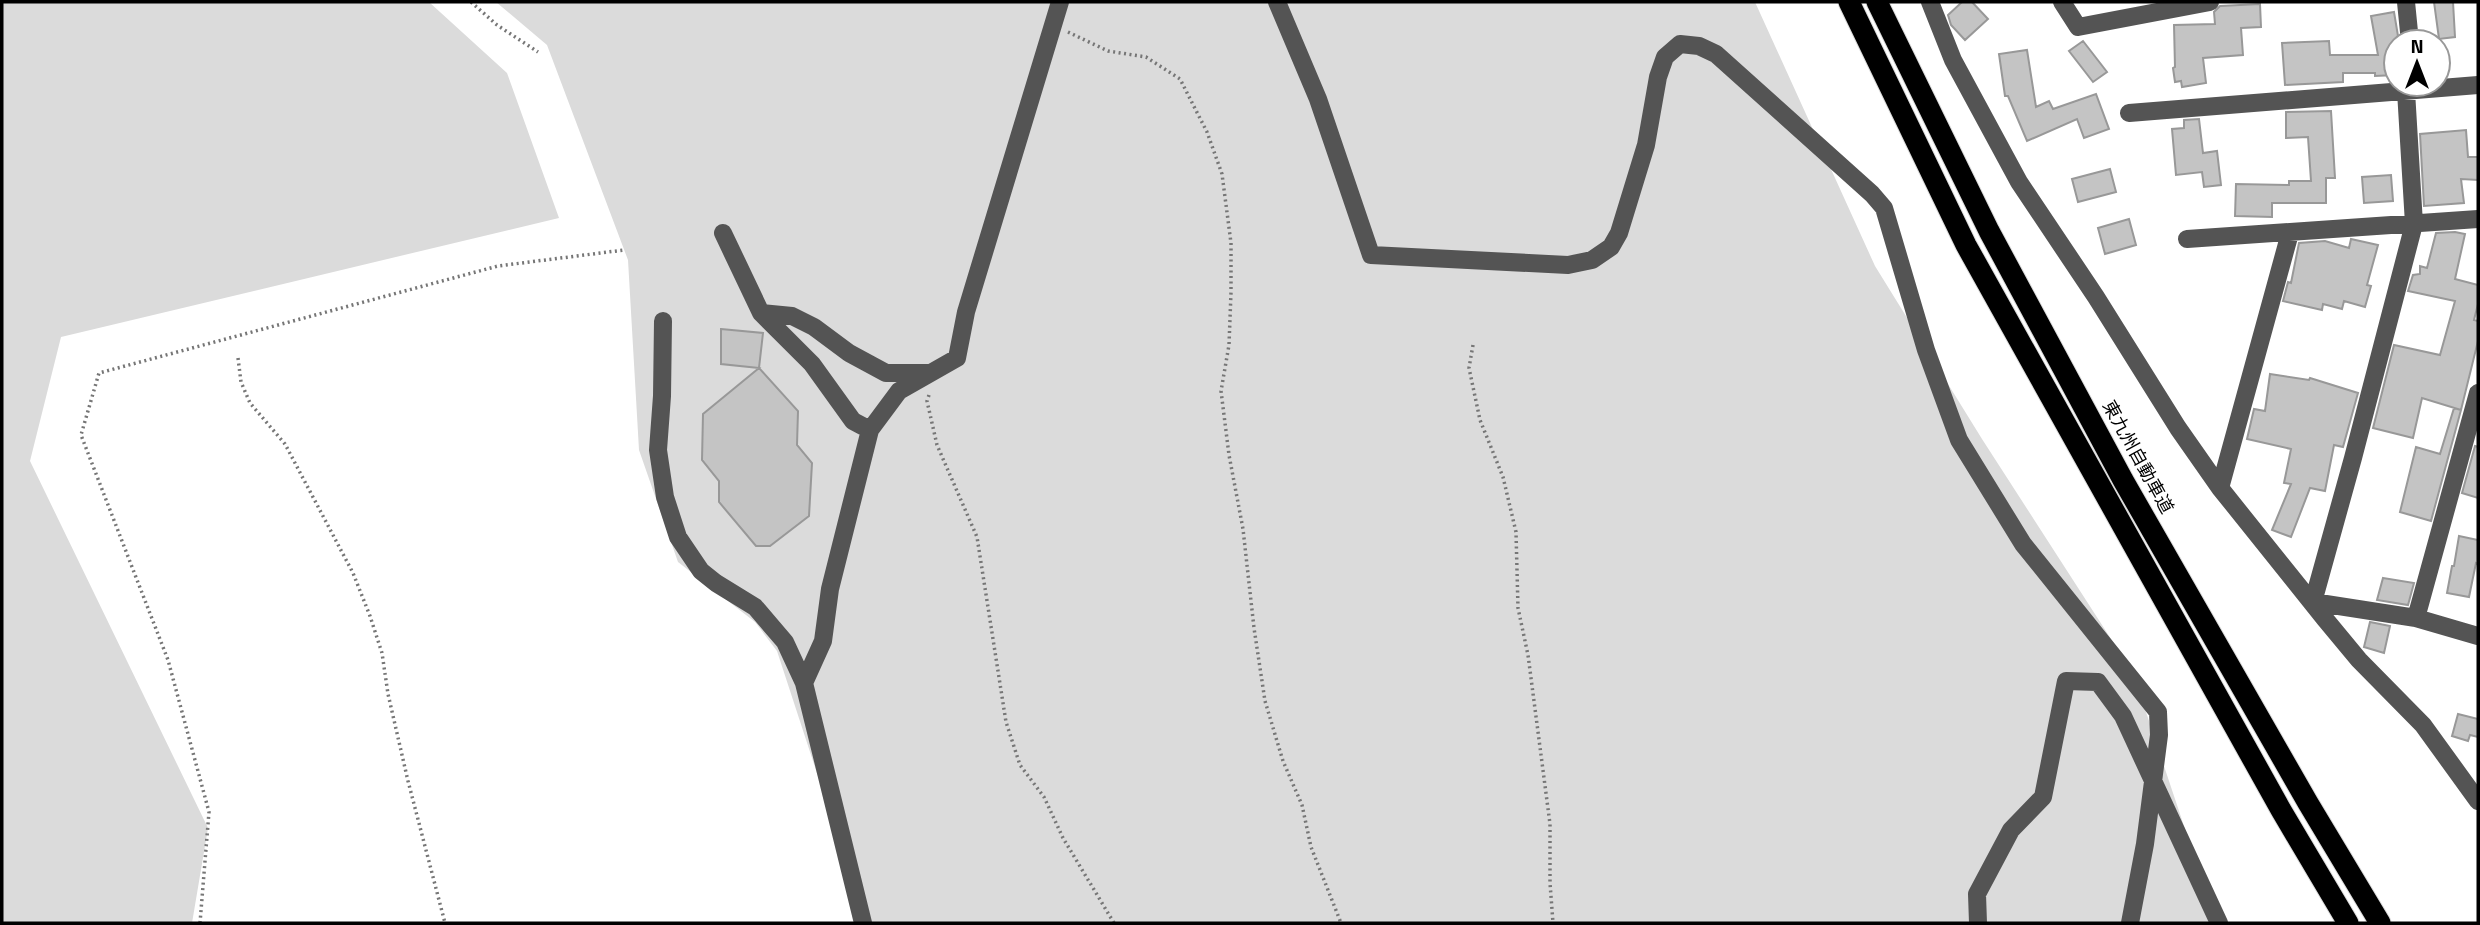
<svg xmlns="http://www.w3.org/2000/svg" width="2480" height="925" font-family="'Titillium Web','Noto Sans JP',sans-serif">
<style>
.green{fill:#dbdbdb}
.building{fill:#c4c4c4;stroke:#989898;stroke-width:2}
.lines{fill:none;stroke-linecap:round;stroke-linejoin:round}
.highway-casing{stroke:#dbdbdb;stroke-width:23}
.path{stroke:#767676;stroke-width:3.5;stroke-dasharray:2 3.5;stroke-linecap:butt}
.minor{stroke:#545454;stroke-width:18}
.highway{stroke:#000;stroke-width:21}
.labels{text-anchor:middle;stroke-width:6;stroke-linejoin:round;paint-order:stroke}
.street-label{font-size:18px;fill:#000;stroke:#fff}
</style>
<rect width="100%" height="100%" fill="#fff"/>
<!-- green -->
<path class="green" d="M2,2h427l78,71 52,145 -498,119 -31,124 178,367 -16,95h-190z
M496,2h1259l120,264 107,173 151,234 78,234 12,16h-1357l-89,-272 -22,-29 -77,-60 -39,-112 -11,-190 -81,-215z"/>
<!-- building -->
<path class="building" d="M1962,2h10l16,17 -23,21 -14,-15 -3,-10z
M2434,2h19l2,35 -16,2z
M2260,4l1,23 -20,1 2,27 -40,3 3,25 -24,4 -1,-6 -6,1 -2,-14 2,-1 -1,-42 41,-1 -1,-12 6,-6z
M2394,12l5,30h-3v33l-21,1v-3h-32v9l-58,3 -3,-42 47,-2 1,14h48l-7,-39z
M2083,41l24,31 -14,10 -24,-31z
M2027,50l9,57 13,-6 4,8 43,-15 13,35 -25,9 -7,-19 -50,22 -19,-45h-3l-6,-42z
M2331,111l4,67h-9v25h-54v14l-37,-1 1,-32 53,1v-4h22l-3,-44 -22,1v-26z
M2199,119l4,34 14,-2 4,34 -17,2 -2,-15 -26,3 -4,-46 12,-1v-8z
M2466,130l2,27h10v23l-17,-1 3,24 -40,3 -4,-72z
M2110,169l6,23 -38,10 -6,-23z
M2391,175l2,26 -29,2 -2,-26z
M2129,219l7,26 -31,9 -7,-26z
M2455,232l10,2 -10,45 23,6v19l-4,16 4,1v20l-17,69 -39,-12 -9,40 -40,-10 21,-83 46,10 15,-54 -47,-10 5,-16 7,-1v-8l7,2 9,-35z
M2351,239l27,6 -11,40 4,1 -6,21 -21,-6 -2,8 -19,-5 -1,6 -39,-9 5,-19 3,1 8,-40 26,-2 24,7z
M721,329l42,4 -4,35 39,43 -1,34 15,18 -3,53 -39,30h-14l-37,-44v-21l-17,-21 1,-46 56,-46 -38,-4z
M2270,374l39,6 1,-2 48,15 -15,54 -9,-2 -9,46 -15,-3 -19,49 -19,-7 19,-46 -7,-1 7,-34 -44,-10 7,-30 11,2z
M2454,408l7,2 -30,111 -31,-9 16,-65 24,7z
M2475,446l3,1v51l-16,-5z
M2459,536l19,4v24l-2,-1 -7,34 -22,-4 5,-27h2z
M2383,578l31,5 -6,22 -31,-5z
M2370,622l20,4 -6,27 -20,-6z
M2458,714l20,5v18l-8,-2 -2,6 -16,-5z"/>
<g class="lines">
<!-- highway casing -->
<g class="highway-casing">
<path id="highway" d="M1849,2l117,243 315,565 67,113
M1877,2l112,229 134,249 185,323 72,120"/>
</g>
<!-- path -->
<path class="path" d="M471,2l26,23 41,27
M1068,32l40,19 38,6 34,22 27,53 15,42 9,69v49l-2,53 -8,46 8,64 14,74 11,99 11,73 18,60 19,44 9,42 30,76
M1473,345l-4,23 11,52 23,57 13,55 2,76 10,47 22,169v59l3,40
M238,358l3,24 9,21 35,41 68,129 17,43 12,37 6,41 20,87 37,142
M929,395l-2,6 10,44 40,92 29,185 14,43 24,32 19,41 51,85
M200,923l9,-111 -41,-152 -87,-225 18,-62 399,-107 126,-16"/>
<!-- minor -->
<path class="minor" d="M1277,2l41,97 53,156 197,10 24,-5 19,-13 8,-14 27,-88 12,-68 7,-20 15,-13 19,2 17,8 156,140 12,14 42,142 33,90 64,104 135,168 1,23 -14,109 -15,79
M1930,2l23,58 66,122 77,115 82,131 42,60 105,131 34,41 64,65 55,76
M2062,2l16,25 132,-25
M2406,2l4,40
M2406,91l8,133 -61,234 -40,144 103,16 62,18
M2129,113l349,-28
M723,233l38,80 51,51 41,57 17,9
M2187,239l291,-20
M761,313l31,3 22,11 35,26 37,20h44
M663,321l-1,75 -4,54 7,47 13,40 23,34 15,12 39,24 30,35 19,41 59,240
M2220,488l70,-255
M2416,618l62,-225
M804,683l19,-42 7,-52 40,-159 29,-39 58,-33 9,-46 94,-310
M1978,923l-1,-29 34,-64 32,-33 23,-116 32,1 25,34 96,207"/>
<!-- highway -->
<use href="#highway" class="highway"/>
</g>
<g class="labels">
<!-- street labels -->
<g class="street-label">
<text transform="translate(2138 457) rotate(61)" y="6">東九州自動車道</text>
</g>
</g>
<!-- border -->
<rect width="2480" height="925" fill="none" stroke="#000000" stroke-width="7"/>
<!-- north arrow -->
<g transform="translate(2417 63)"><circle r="33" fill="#ffffff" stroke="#999999" stroke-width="2"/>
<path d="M0-5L12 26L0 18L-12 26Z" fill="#000000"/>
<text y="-10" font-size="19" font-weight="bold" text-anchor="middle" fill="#000000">N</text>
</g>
</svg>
